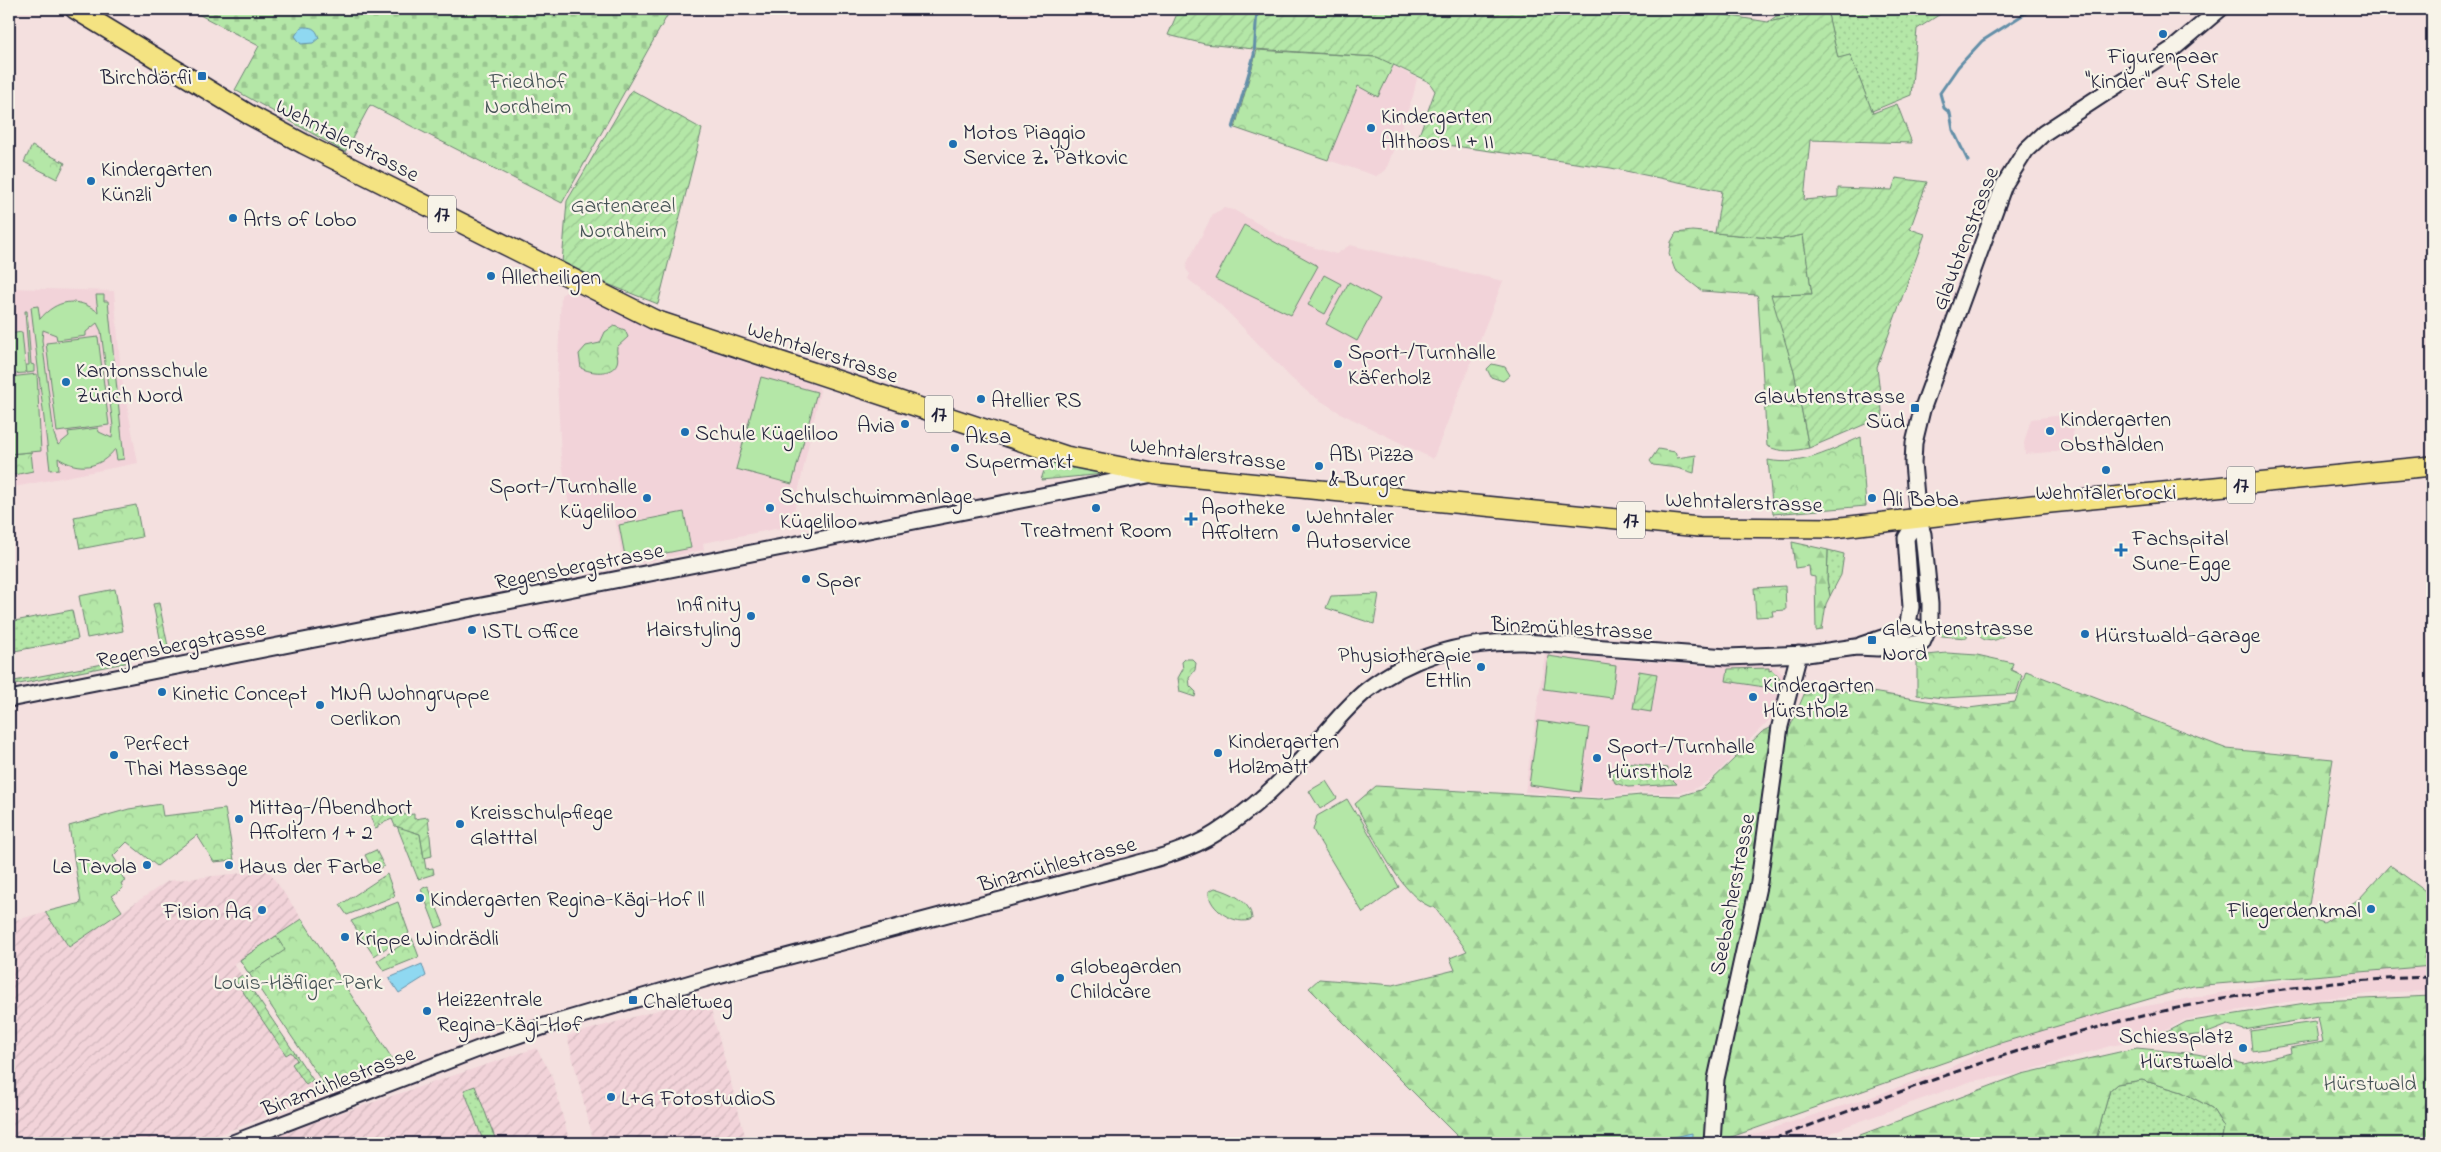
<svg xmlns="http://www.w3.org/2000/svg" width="2441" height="1152" font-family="'Indie Flower',sans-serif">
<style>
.built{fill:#f2d3d9}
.industrial{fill:url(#industrial-furrows)}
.grass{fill:url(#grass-dots);stroke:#6b8471}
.forest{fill:url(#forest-firs);stroke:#6b8471}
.cemetery{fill:url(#cemetery-stones);stroke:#6b8471}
.park{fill:url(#park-crowns);stroke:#6b8471}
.garden{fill:url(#garden-furrows);stroke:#6b8471}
.pitch{fill:#b4e7a7;stroke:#6b8471;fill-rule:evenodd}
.water{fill:#8fd8f1;stroke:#638fa8}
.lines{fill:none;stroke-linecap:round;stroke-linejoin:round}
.stream{stroke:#638fa8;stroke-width:3}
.tertiary-casing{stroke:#22223b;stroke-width:19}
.primary-casing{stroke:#22223b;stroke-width:22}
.tertiary{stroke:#f7f3e8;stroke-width:15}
.primary{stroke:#f4e382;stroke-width:19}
.rail{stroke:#22223b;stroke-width:3;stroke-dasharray:8 4;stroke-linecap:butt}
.poi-dot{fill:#1f6fb2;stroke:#f7f3e8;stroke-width:2}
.labels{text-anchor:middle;stroke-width:4.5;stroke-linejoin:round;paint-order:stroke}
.shield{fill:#f7f3e8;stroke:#62616f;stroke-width:1}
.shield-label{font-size:21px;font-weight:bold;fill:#22223b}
.poi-label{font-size:22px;fill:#22223b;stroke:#f7f3e8;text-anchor:start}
.park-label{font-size:22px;fill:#465356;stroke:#f7f3e8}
.street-label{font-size:22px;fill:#22223b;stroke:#f7f3e8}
</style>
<defs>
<pattern id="industrial-furrows" width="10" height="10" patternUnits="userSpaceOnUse" patternTransform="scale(1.25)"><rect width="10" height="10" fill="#f2d3d9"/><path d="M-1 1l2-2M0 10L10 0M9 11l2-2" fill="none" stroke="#cfb5bb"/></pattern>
<pattern id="grass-dots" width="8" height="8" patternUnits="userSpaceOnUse" patternTransform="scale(1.25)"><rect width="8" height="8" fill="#b4e7a7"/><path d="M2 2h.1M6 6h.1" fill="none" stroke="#9ac691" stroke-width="1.8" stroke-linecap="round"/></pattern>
<pattern id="forest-firs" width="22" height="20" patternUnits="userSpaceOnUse" patternTransform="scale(1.25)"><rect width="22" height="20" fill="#b4e7a7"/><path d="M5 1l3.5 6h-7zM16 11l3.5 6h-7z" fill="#9ac691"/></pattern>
<pattern id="cemetery-stones" width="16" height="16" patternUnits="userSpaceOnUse" patternTransform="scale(1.25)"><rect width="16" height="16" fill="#b4e7a7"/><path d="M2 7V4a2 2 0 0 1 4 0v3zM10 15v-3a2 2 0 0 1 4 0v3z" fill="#9ac691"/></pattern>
<pattern id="park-crowns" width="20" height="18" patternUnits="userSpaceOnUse" patternTransform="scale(1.25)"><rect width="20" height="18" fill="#b4e7a7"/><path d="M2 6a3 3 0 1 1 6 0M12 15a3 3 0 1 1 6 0" fill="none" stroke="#9ac691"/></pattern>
<pattern id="garden-furrows" width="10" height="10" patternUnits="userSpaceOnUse" patternTransform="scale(1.25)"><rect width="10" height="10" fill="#b4e7a7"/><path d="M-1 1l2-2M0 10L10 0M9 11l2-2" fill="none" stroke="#9ac691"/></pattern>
</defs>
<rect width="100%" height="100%" fill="#f4e0df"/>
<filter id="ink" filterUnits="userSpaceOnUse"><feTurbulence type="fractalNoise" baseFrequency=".02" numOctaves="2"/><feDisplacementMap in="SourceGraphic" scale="10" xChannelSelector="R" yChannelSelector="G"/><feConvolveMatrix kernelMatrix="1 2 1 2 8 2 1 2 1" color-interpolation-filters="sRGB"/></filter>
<g filter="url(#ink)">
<!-- built -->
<path class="built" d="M1393,66l24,12 -4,18 -27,74 -10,6 -48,-16 30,-74z
M1224,208l10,2 51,29 51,15 14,-9 153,36 -70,178 -91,-45 -32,-20 -19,-16 -67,-70 -36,-29 2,-5 -4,-5 1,-6 26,-49z
M9,288l105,3 7,83 17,89 -129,25z
M569,290l103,48 146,48 2,5 -29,135 -88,17 1,7 -80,16 -11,-58 -42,8 -10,-59 -4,-77 4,-85z
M2071,414l4,36 -50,4 -1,-11 7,-24z
M1545,654l157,12h73l9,10 -8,37 -66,67 -18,10 -22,4 -29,-2 -40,5 -76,-5z
M2432,965v26l-43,1 -103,10 -102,18 -33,19 -41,7 -92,28 -46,7 -125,45 -38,17h-83l154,-49 69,-26 48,-24 87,-27 243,-43 44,-6z"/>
<!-- industrial -->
<path class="industrial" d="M268,870l34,49 -68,45 88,131 -125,48h-188v-221l36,-10 24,35 99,-66z
M693,1000l17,5 37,138h-153l-27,-107z
M536,1048l15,25 19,70h-310l66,-25z"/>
<!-- grass -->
<path class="grass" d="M1786,9h162l-31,20 -6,66 -39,16 -22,-56 -12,4 -11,-49 -59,12z
M1828,550l16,4 -3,21 -11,21 -3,-16z
M1914,551h4l4,48 -3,4z
M72,610l6,29 -69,13v-30z
M1967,627v11l-25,-2 -6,-3 1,-4z
M1984,627l21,8c-9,7 -20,8 -27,0v-6z
M397,826l23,8 6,35 7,-1 1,6 -16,5z
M2142,1080l40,12 30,16 12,19 -3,16h-126l15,-53 7,-6z
M475,1086l22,57h-13l-20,-53z"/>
<!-- forest -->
<path class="forest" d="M1692,231l90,8 21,-4 9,59 -40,1 22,76 15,77c-15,3 -28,5 -42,-2l-9,-148 -1,-3 -55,-4 -27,-21 -6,-16 2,-12 5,-9z
M1792,542l36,8 -1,30 3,16 -4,8 -4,26 -6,1 -1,-54 -5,-1 -1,-10 -14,2z
M2026,671l201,78 106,10 -26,158 17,6 36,-25 30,-33 42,31v70l-239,20 -196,58 -283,99h-250l-155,-155 10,-9 74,6 62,-15 -5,-12 17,-7 -32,-43c-32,-6 -63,-76 -80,-104l21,-18 223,13 42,-4 39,1 20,-6 7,-5 55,-53 8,-4 18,4 18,-42 66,2 97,16 46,-6z
M2432,996v147h-211l3,-16 -12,-19 -30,-16 -40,-12 -25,4 -7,6 -15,53h-256l183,-69 115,-26 60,6 48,10 46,-11 -1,-5 33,-6 -5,-25 -74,13 -16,-5 -23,9 -53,6 34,-18 132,-21z"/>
<!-- cemetery -->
<path class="cemetery" d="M194,9h477l-109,194 -192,-98 -25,47 -110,-62 24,-44 -61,-32z"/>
<!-- park -->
<path class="park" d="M1257,50l120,7 17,7 -16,33 -20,-11 -30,74 -93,-32z
M32,146l33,17 -8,16 -33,-17z
M614,326l11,4 3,7 -11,10c-1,5 2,11 0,16 -5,13 -27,10 -36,5l-2,-14 7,-8 14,-3 5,-11z
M1492,364l13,3 5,8 -7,6 -12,-4 -4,-8z
M1861,437l5,69 -93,8 -5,-54c34,7 63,-10 93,-23z
M1658,449l17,3 2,6 19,-3 -2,18 -17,-5 -24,-3 -3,-4z
M31,452l2,19 -24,5v-22z
M1047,461l57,13 -63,6z
M136,505l6,32 -62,12 -6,-32z
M1785,586l1,24 -14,1 1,5 -17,1 -2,-29z
M115,589l8,42 -36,7 -8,-42z
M1379,594l-5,30 -48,-16 5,-12z
M1947,653l30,2 36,8 -2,7 11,5 -6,19 -72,4 -27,-3v-39z
M1185,659h7l4,4 -1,7 -6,8 1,8 6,6 -1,5 -15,-5 -2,-14 5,-9 -1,-7z
M1769,668v3l3,-1 8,9 -3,10 -51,-8 2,-12z
M1627,763l41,5 -1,6 10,10 -49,3 -13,-4 -3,-7 1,-6z
M161,804l2,12 62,-7 9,51 -20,2 -17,-27 -40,31 -30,-24 -14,14 4,6 -2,2 10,17 -4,2 2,5 -11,8 10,15 -53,36 -24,-35 36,-9 -12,-77 60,-17z
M376,850l8,16 -11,5 -8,-16z
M387,874l8,22 -48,19 -7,-10z
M428,886l16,39 -8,3 -15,-39z
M1215,888c15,4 36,13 37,31 -15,8 -45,-10 -43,-28z
M398,902l11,31 -35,23 -23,-35z
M302,919l93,144v3l-66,26 -89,-132z
M412,938l7,19 -35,14 -7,-10z"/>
<!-- garden -->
<path class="garden" d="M1179,9h508l81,13 59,-12 11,48 12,-3 23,58 24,-9 15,39 -102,-3 -6,60 34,-3v-9l54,2 4,-12 31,4 -17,47 15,5 -48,133 6,52 -15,4 -59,25 -15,-77 -23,-76 41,-1 -9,-59 -21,4 -67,-6 7,-42 -111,-23 -192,-27 -1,-3 17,-47 -6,-9 -52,-25 -123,-8 -49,-5 -37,-9z
M632,90l70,39 -44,175 -48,-19 -48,-22 5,-62z
M159,603l10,48 -6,1 -10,-48z
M129,659l1,3 -121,24v-4z
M1639,671l18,3 -6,38 -18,-3z
M403,812l1,3 10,-1v5l14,-2 4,39 -8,2 -4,-24 -25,-8 -3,-7 -14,6v3l-3,1 -5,-14z
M242,975l71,105 -7,5 -14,-21 5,-4 -6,-8 -5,3 -51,-75z"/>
<!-- pitch -->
<path class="pitch" d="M1244,225l74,41 -27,49 -76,-36z
M1324,275l17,9 -16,30 -17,-9z
M1349,282l31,17 -23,42 -31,-17z
M96,295h8v6h4l16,158 -7,1 -2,-11c-15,20 -37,22 -57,9l1,11 -9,1 -19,-163 7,-1 2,13c16,-19 37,-23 58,-7zM97,323l4,8 12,95 -1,12 -13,-6 -1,-4 -30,4 1,4 -11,9 -4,-11 -12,-94 1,-10 13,5 1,5 29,-4v-4z
M25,311h2l4,53 3,1v7l-7,1 -1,-8h3z
M22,332l4,41 -17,1v-40z
M98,337l11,88 -52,7 -11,-89z
M37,374l4,77 -32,3v-77z
M761,377l56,15 -25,92 -56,-15z
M684,512l7,36 -65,13 -7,-36z
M1548,656l68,10 -4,32 -68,-9z
M1538,721l51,7 -9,64 -51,-7z
M1326,781l11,17 -17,11 -11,-18z
M1347,799l9,15h2l41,73 -36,26 -50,-83 4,-14z
M276,936l9,14 -36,24 -9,-14z
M2315,1022l3,19 -66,10 -2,-20z"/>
<!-- water -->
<path class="water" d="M301,27c10,0 15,0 18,11l-6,5 -12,1 -6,-8z
M422,964l4,12 -27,17 -10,-15z
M1692,1133v10h-35l-1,-2z"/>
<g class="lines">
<!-- stream -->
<path class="stream" d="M1233,128l21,-73 3,-46
M1968,161l-15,-31 -3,-17 -6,-5 -4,-15 18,-26 24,-26 50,-32"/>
<!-- tertiary casing -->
<g class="tertiary-casing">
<path id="tertiary" d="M1907,628l4,-21 -5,-69 12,-19
M1922,643l8,-18v-21l-7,-70 -5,-15 -5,-56 1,-20 8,-33 82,-225 22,-35 18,-17 130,-85 46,-39
M1861,645l54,-18
M9,699l1139,-224
M233,1143l253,-97 62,-21 170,-50 399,-106c33,-9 70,-17 99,-36 38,-24 69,-55 99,-88 17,-19 32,-39 52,-55 46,-36 100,-49 157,-48l203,15 80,-3 49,-7 22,1 44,-5
M1712,1143l4,-64 43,-197 21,-156 19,-72"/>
</g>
<!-- primary casing -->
<g class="primary-casing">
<path id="primary" d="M75,9l173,105 56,30 351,176 411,136 91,18 542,53 134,1 217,-25 382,-37"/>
</g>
<!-- tertiary -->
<use href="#tertiary" class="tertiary"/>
<!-- primary -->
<use href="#primary" class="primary"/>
<!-- rail -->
<path class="rail" d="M1762,1143c97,-35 193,-74 292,-103 122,-37 250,-60 378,-63"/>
</g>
</g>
<!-- markers -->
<g class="poi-dot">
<circle cx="2163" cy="34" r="5"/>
<rect x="197" y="71" width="10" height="10" rx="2.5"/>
<circle cx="1371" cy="128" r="5"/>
<circle cx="953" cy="144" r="5"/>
<circle cx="91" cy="181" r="5"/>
<circle cx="233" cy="218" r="5"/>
<circle cx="491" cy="276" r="5"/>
<circle cx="1338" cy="364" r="5"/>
<circle cx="66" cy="382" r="5"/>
<circle cx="981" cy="399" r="5"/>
<rect x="1910" y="403" width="10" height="10" rx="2.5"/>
<circle cx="905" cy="424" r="5"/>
<circle cx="2050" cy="431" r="5"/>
<circle cx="685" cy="432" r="5"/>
<circle cx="955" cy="448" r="5"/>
<circle cx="1319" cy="466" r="5"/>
<circle cx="2106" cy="470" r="5"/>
<circle cx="647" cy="498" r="5"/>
<circle cx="1872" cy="498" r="5"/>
<circle cx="770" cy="508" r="5"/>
<circle cx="1096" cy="508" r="5"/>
<path d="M1188.5 511.5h5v5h5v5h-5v5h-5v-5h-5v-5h5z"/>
<circle cx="1296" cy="528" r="5"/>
<path d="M2118.5 542.5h5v5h5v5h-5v5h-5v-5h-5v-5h5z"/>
<circle cx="806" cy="579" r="5"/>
<circle cx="751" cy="616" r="5"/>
<circle cx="472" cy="630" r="5"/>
<circle cx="2085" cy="634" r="5"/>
<rect x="1867" y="635" width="10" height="10" rx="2.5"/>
<circle cx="1481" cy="667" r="5"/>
<circle cx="162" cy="692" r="5"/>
<circle cx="1753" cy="697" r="5"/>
<circle cx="320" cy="705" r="5"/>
<circle cx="1218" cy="753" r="5"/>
<circle cx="114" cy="755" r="5"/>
<circle cx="1597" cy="758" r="5"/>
<circle cx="239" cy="819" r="5"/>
<circle cx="460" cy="824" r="5"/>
<circle cx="147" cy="865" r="5"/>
<circle cx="229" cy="865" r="5"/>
<circle cx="420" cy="898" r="5"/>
<circle cx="2371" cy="909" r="5"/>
<circle cx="262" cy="910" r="5"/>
<circle cx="345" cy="937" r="5"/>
<circle cx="1060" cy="978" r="5"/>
<rect x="628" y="995" width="10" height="10" rx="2.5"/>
<circle cx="427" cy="1011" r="5"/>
<circle cx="2243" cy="1048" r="5"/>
<circle cx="611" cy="1097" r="5"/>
</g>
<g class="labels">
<!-- shield labels -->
<g class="shield">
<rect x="428" y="195.5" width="28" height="37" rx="4"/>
<rect x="925" y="395.5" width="28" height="37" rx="4"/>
<rect x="2227" y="466.5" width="28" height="37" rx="4"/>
<rect x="1617" y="501.5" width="28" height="37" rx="4"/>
</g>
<g class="shield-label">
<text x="442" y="221">17</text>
<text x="939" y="421">17</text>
<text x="2241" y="492">17</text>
<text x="1631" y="527">17</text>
</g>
<!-- poi labels -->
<g class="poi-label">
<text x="2163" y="63" text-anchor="middle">Figurenpaar<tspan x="2163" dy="25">"Kinder" auf Stele</tspan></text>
<text x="192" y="84" text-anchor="end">Birchdörfli</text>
<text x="1381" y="123">Kindergarten<tspan x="1381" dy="25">Althoos I + II</tspan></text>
<text x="963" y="139">Motos Piaggio<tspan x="963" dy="25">Service Z. Patkovic</tspan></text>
<text x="101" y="176">Kindergarten<tspan x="101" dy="25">Künzli</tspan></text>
<text x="243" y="226">Arts of Lobo</text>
<text x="501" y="284">Allerheiligen</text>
<text x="1348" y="359">Sport-/Turnhalle<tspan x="1348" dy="25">Käferholz</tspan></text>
<text x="76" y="377">Kantonsschule<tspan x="76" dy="25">Zürich Nord</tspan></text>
<text x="1905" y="403" text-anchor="end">Glaubtenstrasse<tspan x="1905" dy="25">Süd</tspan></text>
<text x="991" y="407">Atellier RS</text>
<text x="2060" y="426">Kindergarten<tspan x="2060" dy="25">Obsthalden</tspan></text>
<text x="895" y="432" text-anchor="end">Avia</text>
<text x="695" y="440">Schule Kügeliloo</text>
<text x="965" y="443">Aksa<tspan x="965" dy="25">Supermarkt</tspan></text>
<text x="1329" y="461">ABI Pizza<tspan x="1329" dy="25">&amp; Burger</tspan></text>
<text x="637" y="493" text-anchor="end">Sport-/Turnhalle<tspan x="637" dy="25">Kügeliloo</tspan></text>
<text x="2106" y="499" text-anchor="middle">Wehntalerbrocki</text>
<text x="780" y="503">Schulschwimmanlage<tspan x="780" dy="25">Kügeliloo</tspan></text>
<text x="1882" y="506">Ali Baba</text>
<text x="1201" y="514">Apotheke<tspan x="1201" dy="25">Affoltern</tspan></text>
<text x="1306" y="523">Wehntaler<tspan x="1306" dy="25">Autoservice</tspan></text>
<text x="1096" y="537" text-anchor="middle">Treatment Room</text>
<text x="2132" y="545">Fachspital<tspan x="2132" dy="25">Sune-Egge</tspan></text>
<text x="816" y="587">Spar</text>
<text x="741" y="611" text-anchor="end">Infinity<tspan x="741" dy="25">Hairstyling</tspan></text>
<text x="1882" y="635">Glaubtenstrasse<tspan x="1882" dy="25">Nord</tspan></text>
<text x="482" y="638">ISTL Office</text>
<text x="2095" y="642">Hürstwald-Garage</text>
<text x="1471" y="662" text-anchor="end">Physiotherapie<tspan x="1471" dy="25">Ettlin</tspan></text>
<text x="1763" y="692">Kindergarten<tspan x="1763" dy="25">Hürstholz</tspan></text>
<text x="172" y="700">Kinetic Concept</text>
<text x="330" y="700">MNA Wohngruppe<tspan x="330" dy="25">Oerlikon</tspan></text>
<text x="1228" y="748">Kindergarten<tspan x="1228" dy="25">Holzmatt</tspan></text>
<text x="124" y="750">Perfect<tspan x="124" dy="25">Thai Massage</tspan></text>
<text x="1607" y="753">Sport-/Turnhalle<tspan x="1607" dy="25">Hürstholz</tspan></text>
<text x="249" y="814">Mittag-/Abendhort<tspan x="249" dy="25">Affoltern 1 + 2</tspan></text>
<text x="470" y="819">Kreisschulpflege<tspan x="470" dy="25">Glatttal</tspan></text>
<text x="137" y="873" text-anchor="end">La Tavola</text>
<text x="239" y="873">Haus der Farbe</text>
<text x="430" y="906">Kindergarten Regina-Kägi-Hof ll</text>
<text x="2361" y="917" text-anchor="end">Fliegerdenkmal</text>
<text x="252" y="918" text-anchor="end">Fision AG</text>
<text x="355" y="945">Krippe Windrädli</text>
<text x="1070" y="973">Globegarden<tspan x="1070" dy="25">Childcare</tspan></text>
<text x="437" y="1006">Heizzentrale<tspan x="437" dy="25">Regina-Kägi-Hof</tspan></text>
<text x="643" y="1008">Chaletweg</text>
<text x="2233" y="1043" text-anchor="end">Schiessplatz<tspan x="2233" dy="25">Hürstwald</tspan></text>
<text x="621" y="1105">L+G FotostudioS</text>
</g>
<!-- park labels -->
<g class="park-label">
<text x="528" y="88">Friedhof<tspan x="528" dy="25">Nordheim</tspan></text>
<text x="623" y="212">Gartenareal<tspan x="623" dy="25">Nordheim</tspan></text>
<text x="298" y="989">Louis-Häfliger-Park</text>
<text x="2370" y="1090">Hürstwald</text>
</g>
<!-- street labels -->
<g class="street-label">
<text transform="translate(348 139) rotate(27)" y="8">Wehntalerstrasse</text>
<text transform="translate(1964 238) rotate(-69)" y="8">Glaubtenstrasse</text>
<text transform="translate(823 351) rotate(18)" y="8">Wehntalerstrasse</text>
<text transform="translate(1208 453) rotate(7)" y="8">Wehntalerstrasse</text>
<text transform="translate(1744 501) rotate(2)" y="8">Wehntalerstrasse</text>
<text transform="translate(579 565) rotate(-11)" y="8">Regensbergstrasse</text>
<text transform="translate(1572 627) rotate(3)" y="8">Binzmühlestrasse</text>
<text transform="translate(181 643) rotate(-11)" y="8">Regensbergstrasse</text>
<text transform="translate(1057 863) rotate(-15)" y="8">Binzmühlestrasse</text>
<text transform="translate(1731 894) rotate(-79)" y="8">Seebacherstrasse</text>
<text transform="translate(338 1080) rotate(-21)" y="8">Binzmühlestrasse</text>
</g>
</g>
<!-- margin -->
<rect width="2441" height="1152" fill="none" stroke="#f7f3e8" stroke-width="30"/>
<rect x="15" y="15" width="2411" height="1122" fill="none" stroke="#22223b" stroke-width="2" filter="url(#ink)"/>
</svg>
